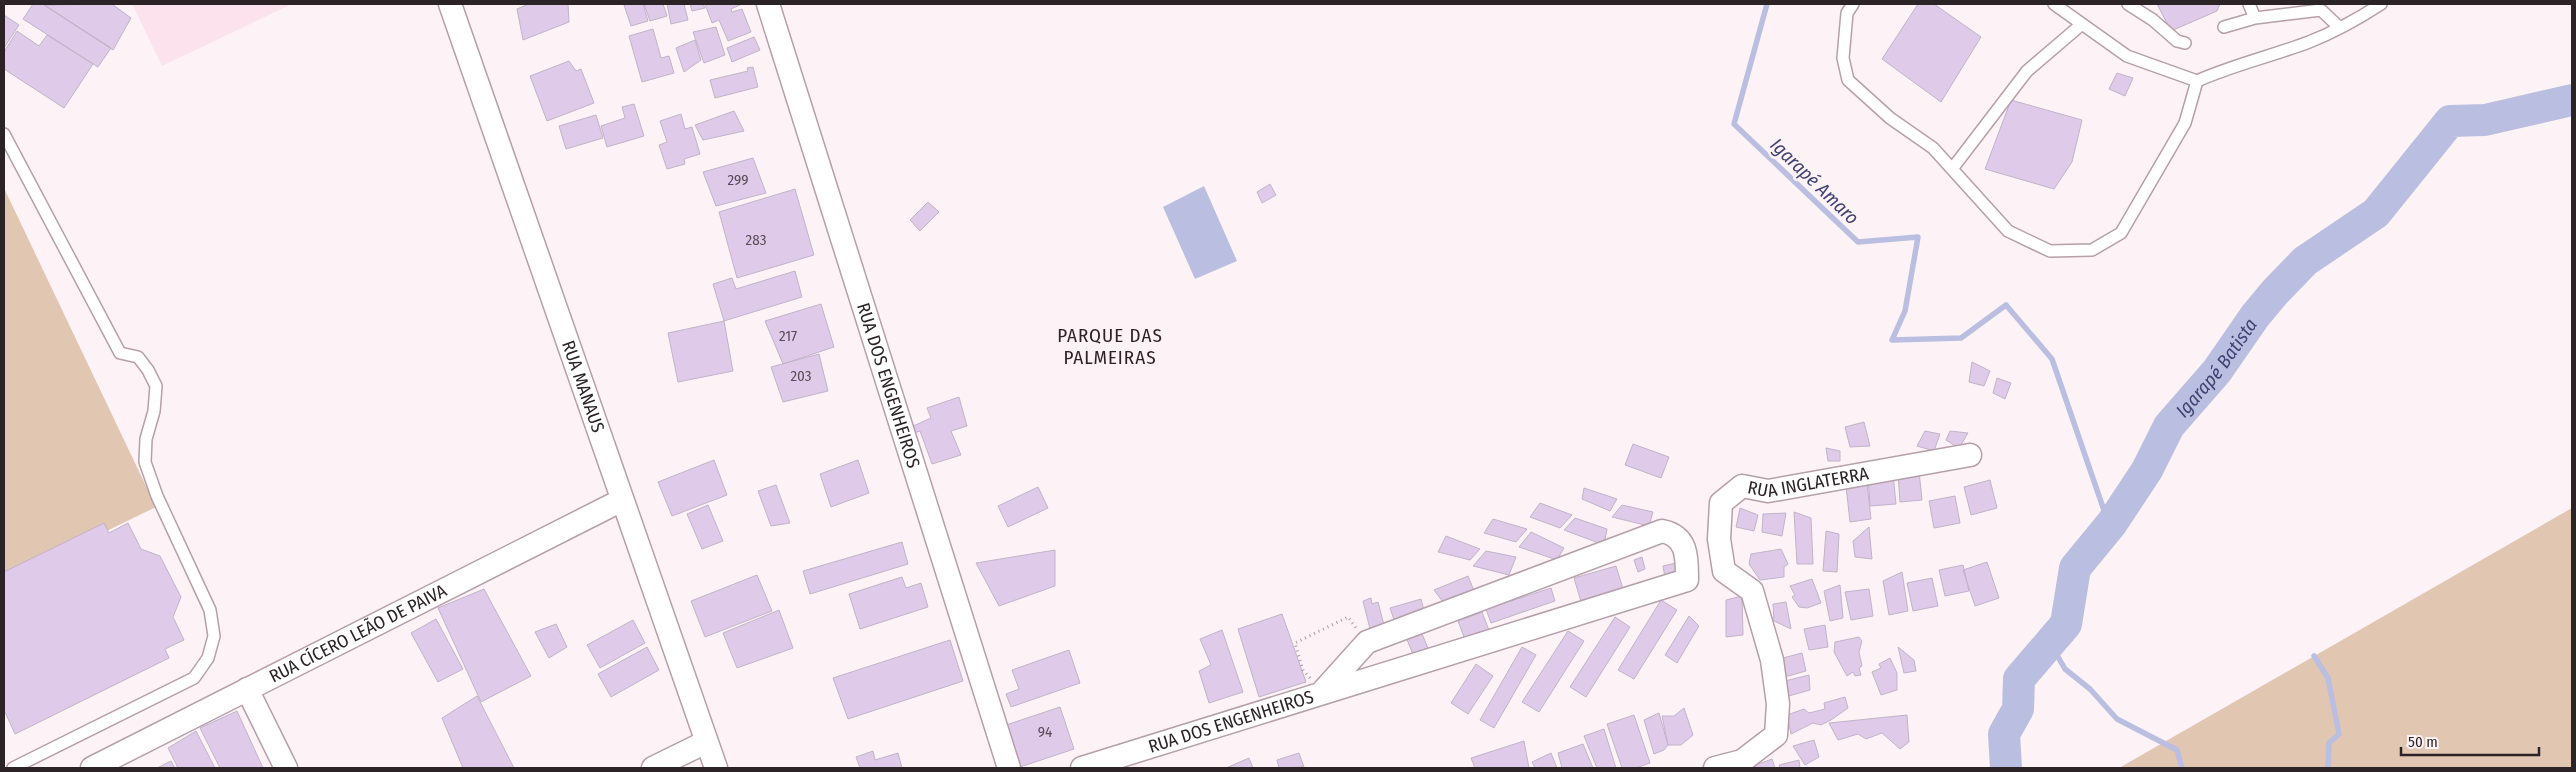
<svg xmlns="http://www.w3.org/2000/svg" width="2576" height="772" font-family="'Fira Sans Condensed',sans-serif">
<style>
.built{fill:#fce2ed}
.green{fill:#e1c6b2}
.water{fill:#babee0}
.lines{fill:none;stroke-linecap:round;stroke-linejoin:round}
.stream{stroke:#babee0;stroke-width:5.5}
.river{stroke:#babee0;stroke-width:32}
.building{fill:#dfcae9;stroke:#c1b4c7}
.lane-casing{stroke:#b69fa9;stroke-width:14}
.street-casing{stroke:#b69fa9;stroke-width:25}
.path{stroke:#a69ca0;stroke-width:3;stroke-dasharray:1 4;stroke-linecap:butt}
.lane{stroke:#fff;stroke-width:11}
.street{stroke:#fff;stroke-width:22}
.labels{text-anchor:middle;stroke-width:5;stroke-linejoin:round;paint-order:stroke}
.number-label{font-size:15px;fill:#594d58}
.street-label{font-size:18px;fill:#2c2327;stroke:#fdf3f7}
.water-label{font-size:19px;font-style:italic;fill:#414372;stroke:#fdf3f7}
.neighbourhood-label{font-size:19px;letter-spacing:1px;fill:#2c2327;stroke:#fdf3f7}
</style>
<rect width="100%" height="100%" fill="#fdf3f7"/>
<!-- built -->
<path class="built" d="M132,4h160l-130,62z"/>
<!-- green -->
<path class="green" d="M4,188l152,319 -152,74z
M2572,508v260h-453z"/>
<!-- water -->
<path class="water" d="M1204,186l33,75 -42,18 -32,-72z"/>
<g class="lines">
<!-- stream -->
<path class="stream" d="M1767,4l-33,120 124,118 60,-5 -13,74 -13,29 69,-2 45,-33 46,54 57,166
M2050,643l15,26 25,20 27,30 60,31 5,18
M2314,656l14,22 11,56 -10,9 -1,25"/>
<!-- river -->
<path class="river" id="s1" d="M2006,768l-2,-34 14,-25 1,-30 47,-55 9,-56 37,-45 35,-53 22,-44 48,-55 38,-55 20,-24 30,-31 71,-48 74,-92 35,-1 87,-20"/>
</g>
<!-- building -->
<path class="building" d="M33,4h10l68,44 -13,19 -75,-48z
M112,4l19,14 -18,32 -69,-45z
M529,4h39l1,18 -46,18 -6,-31z
M629,4h14l5,17 -17,5 -7,-21z
M644,4h19l4,12 -17,5z
M667,4h17l4,16 -17,4z
M690,4h13l2,4 -13,3z
M705,4h37l-11,5 1,3 10,-3 9,23 -23,9 -9,-21 -7,3z
M1918,4h16l47,33 -40,65 -59,-43z
M2157,4h63l-3,7 -46,20z
M4,15l15,10 -15,23z
M716,27l9,28 -21,8 -11,-31z
M653,29l8,29 8,-2 5,17 -32,9 -13,-46z
M17,31l22,15 8,-11 46,29 -29,44 -60,-39v-17z
M754,37l6,13 -28,12 -5,-14z
M695,40l6,20 -17,12 -8,-24z
M569,61l7,10 5,-2 13,34 -47,18 -17,-45z
M753,67l5,20 -43,11 -5,-18 38,-9 -1,-3z
M2117,73l16,5 -8,18 -16,-7z
M2011,100l71,20 -10,42 -18,27 -69,-20z
M634,104l10,32 -37,11 -6,-21 24,-8 -3,-11z
M734,111l10,20 -41,9 -8,-15z
M681,114l4,15 7,-2 8,27 -16,5 1,5 -18,5 -8,-24 8,-3 -7,-21z
M596,115l7,23 -37,11 -7,-23z
M753,158l13,35 -50,13 -13,-34z
M1270,184l6,11 -14,8 -5,-11z
M795,189l19,66 -77,23 -18,-66z
M928,202l11,10 -19,19 -10,-11z
M795,271l7,26 -78,24 -11,-37 19,-6 4,11z
M821,304l13,43 -51,17 -18,-43z
M724,321l9,50 -55,11 -10,-49z
M819,354l9,37 -45,11 -12,-35z
M1972,362l18,9 -6,15 -15,-4z
M1997,378l14,5 -6,16 -12,-6z
M959,397l8,29 -16,5 10,24 -29,9 -12,-33 -6,2 -3,-6 20,-9 -4,-10z
M1864,422l6,24 -20,1 -5,-20z
M1925,431l15,3 -6,17 -17,-5z
M1950,431l18,2 -9,15 -13,-8z
M1633,444l36,13 -8,21 -36,-13z
M1826,448l14,3v10h-12z
M714,460l13,35 -55,21 -14,-34z
M858,460l11,33 -38,14 -11,-33z
M1919,471l3,29 -22,2 -2,-29z
M1893,474l3,30 -26,2 -2,-30z
M1990,480l7,28 -26,7 -7,-28z
M1867,483l4,36 -21,3 -4,-36z
M776,485l14,38 -19,3 -13,-35z
M1038,487l10,21 -40,19 -10,-21z
M1584,488l33,11 -7,12 -28,-12z
M1955,496l5,27 -26,5 -5,-27z
M1540,503l32,12 -12,13 -30,-11z
M708,505l15,36 -21,8 -15,-35z
M1622,505l31,7 -4,14 -37,-9z
M1740,508l18,7 -4,16 -18,-4z
M1794,512l17,6 2,46h-16z
M1786,513l-4,23 -20,-4 1,-18z
M1575,518l32,11 -3,16 -40,-15z
M1493,519l34,10 -11,13 -32,-9z
M104,523l5,10 19,-10 13,26 19,7 21,41 -8,20 11,23 -19,9 4,9 -154,76 -11,-24v-138z
M1869,527l3,32 -17,-2 -2,-16z
M1826,531l13,3 -2,38 -14,-1z
M1531,532l33,16 -7,12 -38,-13z
M1446,536l34,13 -10,11 -32,-8z
M902,542l6,22 -98,30 -7,-23z
M1781,549l7,15 -4,3v10l-24,3 -11,-16 2,-10z
M1055,550v36l-56,20 -23,-43z
M1486,551l30,6 -7,18 -36,-9z
M1642,557l3,12 -7,3 -4,-12z
M1987,562l12,36 -24,8 -12,-36z
M1676,563l2,12 -13,3 -2,-12z
M1963,565l6,26 -24,5 -6,-26z
M1616,566l8,26 -42,13 -8,-27z
M1902,572l6,39 -19,4 -6,-34z
M757,575l15,36 -67,26 -14,-36z
M1468,576l7,17 -32,9 -9,-12z
M902,577l4,11 15,-5 7,24 -68,22 -11,-35z
M1932,578l6,28 -25,5 -6,-28z
M1812,579l9,24 -14,5 -8,-1 -7,-10 3,-2 -5,-9z
M1840,585l3,33 -13,3 -6,-30z
M1551,588l4,13 -64,22 -5,-14z
M484,589l47,87 -50,26 -43,-94z
M1869,589l4,27 -22,4 -6,-28z
M1742,596l1,39 -17,2v-37z
M1371,598l1,6 6,-2 7,27 -14,4 -8,-32z
M1421,599l4,15 -30,9 -5,-15z
M1661,600l16,10 -43,69 -16,-9z
M1786,602l5,27 -17,-8 -1,-17z
M779,610l14,38 -56,20 -14,-35z
M1482,612l8,21 -24,9 -8,-21z
M1282,614l24,68 -47,15 -21,-68z
M1689,616l10,10 -22,37 -12,-8z
M1615,617l15,10 -44,70 -16,-10z
M436,619l27,50 -25,13 -27,-49z
M633,620l12,23 -45,25 -13,-23z
M556,624l11,23 -18,11 -14,-26z
M1825,625l3,22 -19,3 -5,-21z
M1420,629l10,24 -15,6 -10,-24z
M1222,630l21,62 -34,11 -10,-32 12,-6 -11,-26z
M1568,631l16,10 -45,71 -17,-10z
M1859,637l3,4 -3,11 3,14 -3,2 2,7 -6,1 -2,-4 -6,4 -13,-24 1,-10z
M950,640l13,41 -115,38 -15,-41z
M647,647l12,23 -48,27 -13,-23z
M1522,647l14,8 -42,73 -14,-8z
M1898,647l16,13 2,11 -12,2z
M1069,650l11,33 -69,24 -5,-13 13,-5 -7,-19z
M1802,653l4,18 -25,7 -6,-18z
M1890,658l7,15v17l-16,5 -9,-23 9,-4 -2,-4z
M1476,664l17,12 -25,38 -17,-11z
M1809,675l1,15 -25,7 -4,-15z
M477,696l37,72h-51l-21,-50z
M1845,697l3,11 -17,12 -10,5 -8,-2 -22,11 -4,-19 17,-6 5,4 16,-4 -1,-6z
M1060,707l14,42 -54,18 -14,-42z
M1684,708l9,27 -12,10h-13l-6,-29h12z
M237,711l26,57h-43l-20,-40z
M1659,713l9,32 -4,5 -10,4 -10,-34z
M1634,715l16,48 -14,5h-14l-15,-44z
M1907,715l2,27 -9,7 -18,-16 -16,6 -8,-5 -20,6 -9,-17z
M1604,729l12,39h-19l-13,-32z
M196,731l19,37h-37l-10,-20z
M1814,740l5,17 -14,8 -12,-19z
M1524,741l5,27h-54l-4,-10z
M1583,744l10,24h-31l-4,-15z
M873,751l2,9 23,-7 4,15h-42l-4,-11z
M1299,753l5,14 -25,1 -2,-8z
M1551,753l6,15h-22l-3,-6z
M1249,758l4,10h-27z
M1772,759l3,9h-25v-1z
M1799,760l1,8h-20l-1,-3z
M171,761l4,7h-18z"/>
<g class="lines">
<!-- lane casing -->
<g class="lane-casing">
<path id="lane" d="M1853,4l-6,9 -4,45 5,22 42,38 43,30 75,83 42,20 42,-1 29,-17 64,-110 12,-42
M2054,4l73,52 70,25c36,-16 75,-25 112,-39 26,-10 49,-23 72,-38
M2128,4l25,16 24,21 8,2
M2249,4l6,14
M2224,27l31,-9 66,-8 19,18
M4,134l116,219 18,4 10,13 8,16 -2,25 -8,28 -1,23 12,34 53,114 4,26 -6,22 -14,20 -181,90
M1952,169l75,-98 55,-47"/>
</g>
<!-- street casing -->
<g class="street-casing">
<g id="street">
<path id="s2" d="M450,4l266,764"/>
<path id="s3" d="M768,4l241,764"/>
<path d="M247,689l39,79"/>
<path id="s4" d="M92,768l530,-268"/>
<path d="M653,768l53,-26"/>
<path id="s5" d="M1082,768l605,-188c0,-22 1,-44 -25,-49l-295,111 -45,50"/>
<path id="s6" d="M1715,768l27,-7 34,-26 2,-31 -6,-44 -20,-69 -28,-20 -5,-32 2,-36 21,-17 26,5 202,-36"/>
</g>
</g>
<!-- path -->
<path class="path" d="M1310,678l-7,-8 -8,-27 53,-26 8,11"/>
<!-- lane -->
<use href="#lane" class="lane"/>
<!-- street -->
<use href="#street" class="street"/>
</g>
<g class="labels">
<!-- number labels -->
<g class="number-label">
<text x="738" y="185">299</text>
<text x="756" y="245">283</text>
<text x="788" y="341">217</text>
<text x="801" y="381">203</text>
<text x="1045" y="737">94</text>
</g>
<!-- street labels -->
<g class="street-label">
<text dy="6" stroke="none"><textPath href="#s2" startOffset="405">RUA MANAUS</textPath></text>
<text dy="6" stroke="none"><textPath href="#s3" startOffset="400">RUA DOS ENGENHEIROS</textPath></text>
<text dy="6" stroke="none"><textPath href="#s6" startOffset="415">RUA INGLATERRA</textPath></text>
<text dy="6" stroke="none"><textPath href="#s4" startOffset="298">RUA CÍCERO LEÃO DE PAIVA</textPath></text>
<text dy="6" stroke="none"><textPath href="#s5" startOffset="156">RUA DOS ENGENHEIROS</textPath></text>
</g>
<!-- water labels -->
<g class="water-label">
<text transform="translate(1815 181) rotate(44)" y="7">Igarapé Amaro</text>
<text dy="7" stroke="none"><textPath href="#s1" startOffset="468">Igarapé Batista</textPath></text>
</g>
<!-- neighbourhood labels -->
<g class="neighbourhood-label">
<text x="1110" y="342">PARQUE DAS<tspan x="1110" dy="22">PALMEIRAS</tspan></text>
</g>
</g>
<!-- border -->
<rect width="2576" height="772" fill="none" stroke="#2c2327" stroke-width="10"/>
<!-- scale -->
<path d="M2401 747v8h138v-8" fill="none" stroke="#2c2327" stroke-width="2.5"/>
<text x="2408" y="747" font-size="15" fill="#2c2327" stroke="#fdf3f7" stroke-width="4" paint-order="stroke">50 m</text>
</svg>
